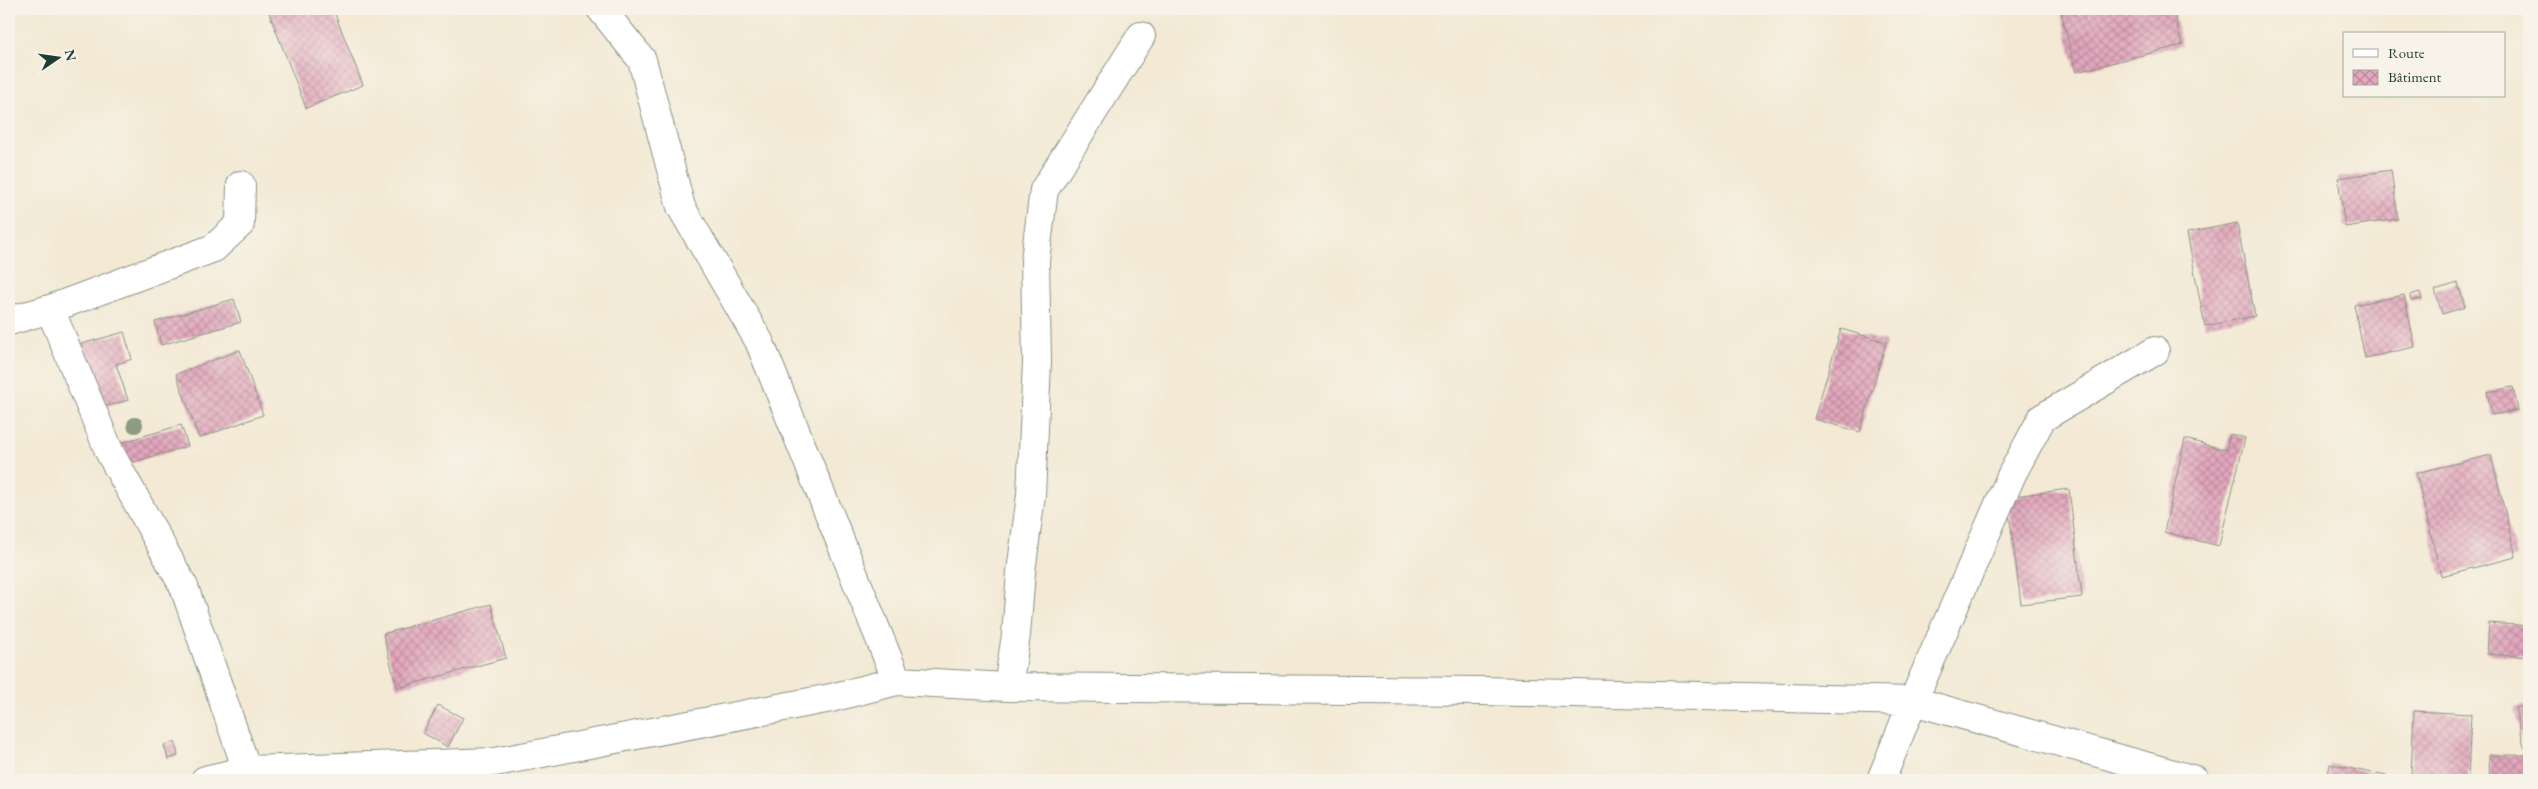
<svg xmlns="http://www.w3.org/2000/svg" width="2538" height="789" font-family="'EB Garamond',serif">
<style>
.building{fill:url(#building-cross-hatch)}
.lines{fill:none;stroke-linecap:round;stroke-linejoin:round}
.street-casing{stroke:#899384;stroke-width:30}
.street{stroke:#fff;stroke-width:28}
.tree{fill:#8d9b84}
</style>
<defs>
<pattern id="building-cross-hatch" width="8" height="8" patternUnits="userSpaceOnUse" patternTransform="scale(1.25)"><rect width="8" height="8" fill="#e3a7bd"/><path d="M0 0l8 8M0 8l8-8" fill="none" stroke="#b7899a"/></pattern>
</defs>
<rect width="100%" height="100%" fill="#f7f3e8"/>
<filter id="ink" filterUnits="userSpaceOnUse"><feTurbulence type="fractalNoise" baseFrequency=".02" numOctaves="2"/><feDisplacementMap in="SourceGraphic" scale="10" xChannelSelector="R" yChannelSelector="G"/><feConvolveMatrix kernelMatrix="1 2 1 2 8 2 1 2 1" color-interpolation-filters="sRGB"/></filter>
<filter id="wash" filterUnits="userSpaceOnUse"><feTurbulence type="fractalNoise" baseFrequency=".0096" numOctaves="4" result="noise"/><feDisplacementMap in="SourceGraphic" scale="20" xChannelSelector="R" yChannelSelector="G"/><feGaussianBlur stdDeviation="1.12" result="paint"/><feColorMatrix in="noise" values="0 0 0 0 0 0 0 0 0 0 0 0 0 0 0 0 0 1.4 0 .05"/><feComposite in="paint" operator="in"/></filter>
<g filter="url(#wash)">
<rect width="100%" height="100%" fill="#f3e9d4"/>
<g id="blocks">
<!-- building -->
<path class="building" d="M270,9h63l30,76 -57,23 -38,-98z
M2073,9h100l9,36 -106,27 -15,-60z
M2391,170l7,49 -53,8 -7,-49z
M2237,223l18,93 -50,10 -18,-93z
M2458,283l7,24 -23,7 -7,-24z
M2420,292l2,7 -11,2 -1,-6z
M2404,295l11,52 -50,11 -11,-53z
M234,299l7,23 -80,23 -6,-23z
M1841,329l45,13 -26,90 -46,-13z
M124,332l8,27 -16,5 12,36 -31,9 -19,-64z
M240,350l23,65 -64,23 -23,-64z
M2513,387l5,23 -26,5 -5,-23z
M181,425l7,21 -68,20 -7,-21z
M2230,434l15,4 -26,108 -55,-14 21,-93 41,11z
M2491,455l25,102 -75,19 -25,-103z
M2069,489l13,108 -61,7 -14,-107z
M491,604l15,54 -109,30 -14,-54z
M2489,623l40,3v31l-42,-3z
M438,705l25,13 -15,29 -25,-14z
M2529,705v41l-5,1 -9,-39z
M2414,711l57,3 -3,64 -57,-3z
M175,742l3,14 -10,3 -4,-14z
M2489,755h40v25h-39z
M2330,764l70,15 -1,1h-72z"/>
</g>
</g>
<g filter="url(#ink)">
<use href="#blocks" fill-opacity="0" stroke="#899384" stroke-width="1"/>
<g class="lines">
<!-- street casing -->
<g class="street-casing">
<path id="street" d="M601,9l41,51 39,147 78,134 138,340
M50,309l60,144 74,134 63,183
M9,321l41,-12 164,-61 26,-24 1,-39
M1008,687l8,-52 5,-63 10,-77 6,-133 -2,-102 9,-70 97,-154
M205,780l42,-10 248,-8 336,-64 66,-17 111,6 474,4 431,10 282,79
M1881,780l32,-79 99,-227 30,-56 113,-67"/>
</g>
<!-- street -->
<use href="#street" class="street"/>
</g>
<!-- trees -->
<circle class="tree" cx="135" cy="425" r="8"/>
</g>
<!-- margin -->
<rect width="2538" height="789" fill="none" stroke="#f7f3e8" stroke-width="30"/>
<!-- legend -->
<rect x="2343" y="32" width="162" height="65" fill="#f7f3e8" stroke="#a1aaa0"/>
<rect x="2353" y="49" width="25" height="8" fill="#ffffff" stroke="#a1aaa0"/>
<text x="2388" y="58" font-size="15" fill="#1f3d34">Route</text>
<rect x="2353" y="70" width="25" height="15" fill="url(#building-cross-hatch)" stroke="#a1aaa0"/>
<text x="2388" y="82" font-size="15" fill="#1f3d34">Bâtiment</text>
<!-- north arrow -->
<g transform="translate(58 58) rotate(77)" stroke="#f7f3e8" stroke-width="4" paint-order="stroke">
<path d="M0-4L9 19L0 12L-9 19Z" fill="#1f3d34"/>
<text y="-8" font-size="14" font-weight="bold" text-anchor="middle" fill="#1f3d34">N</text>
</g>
</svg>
